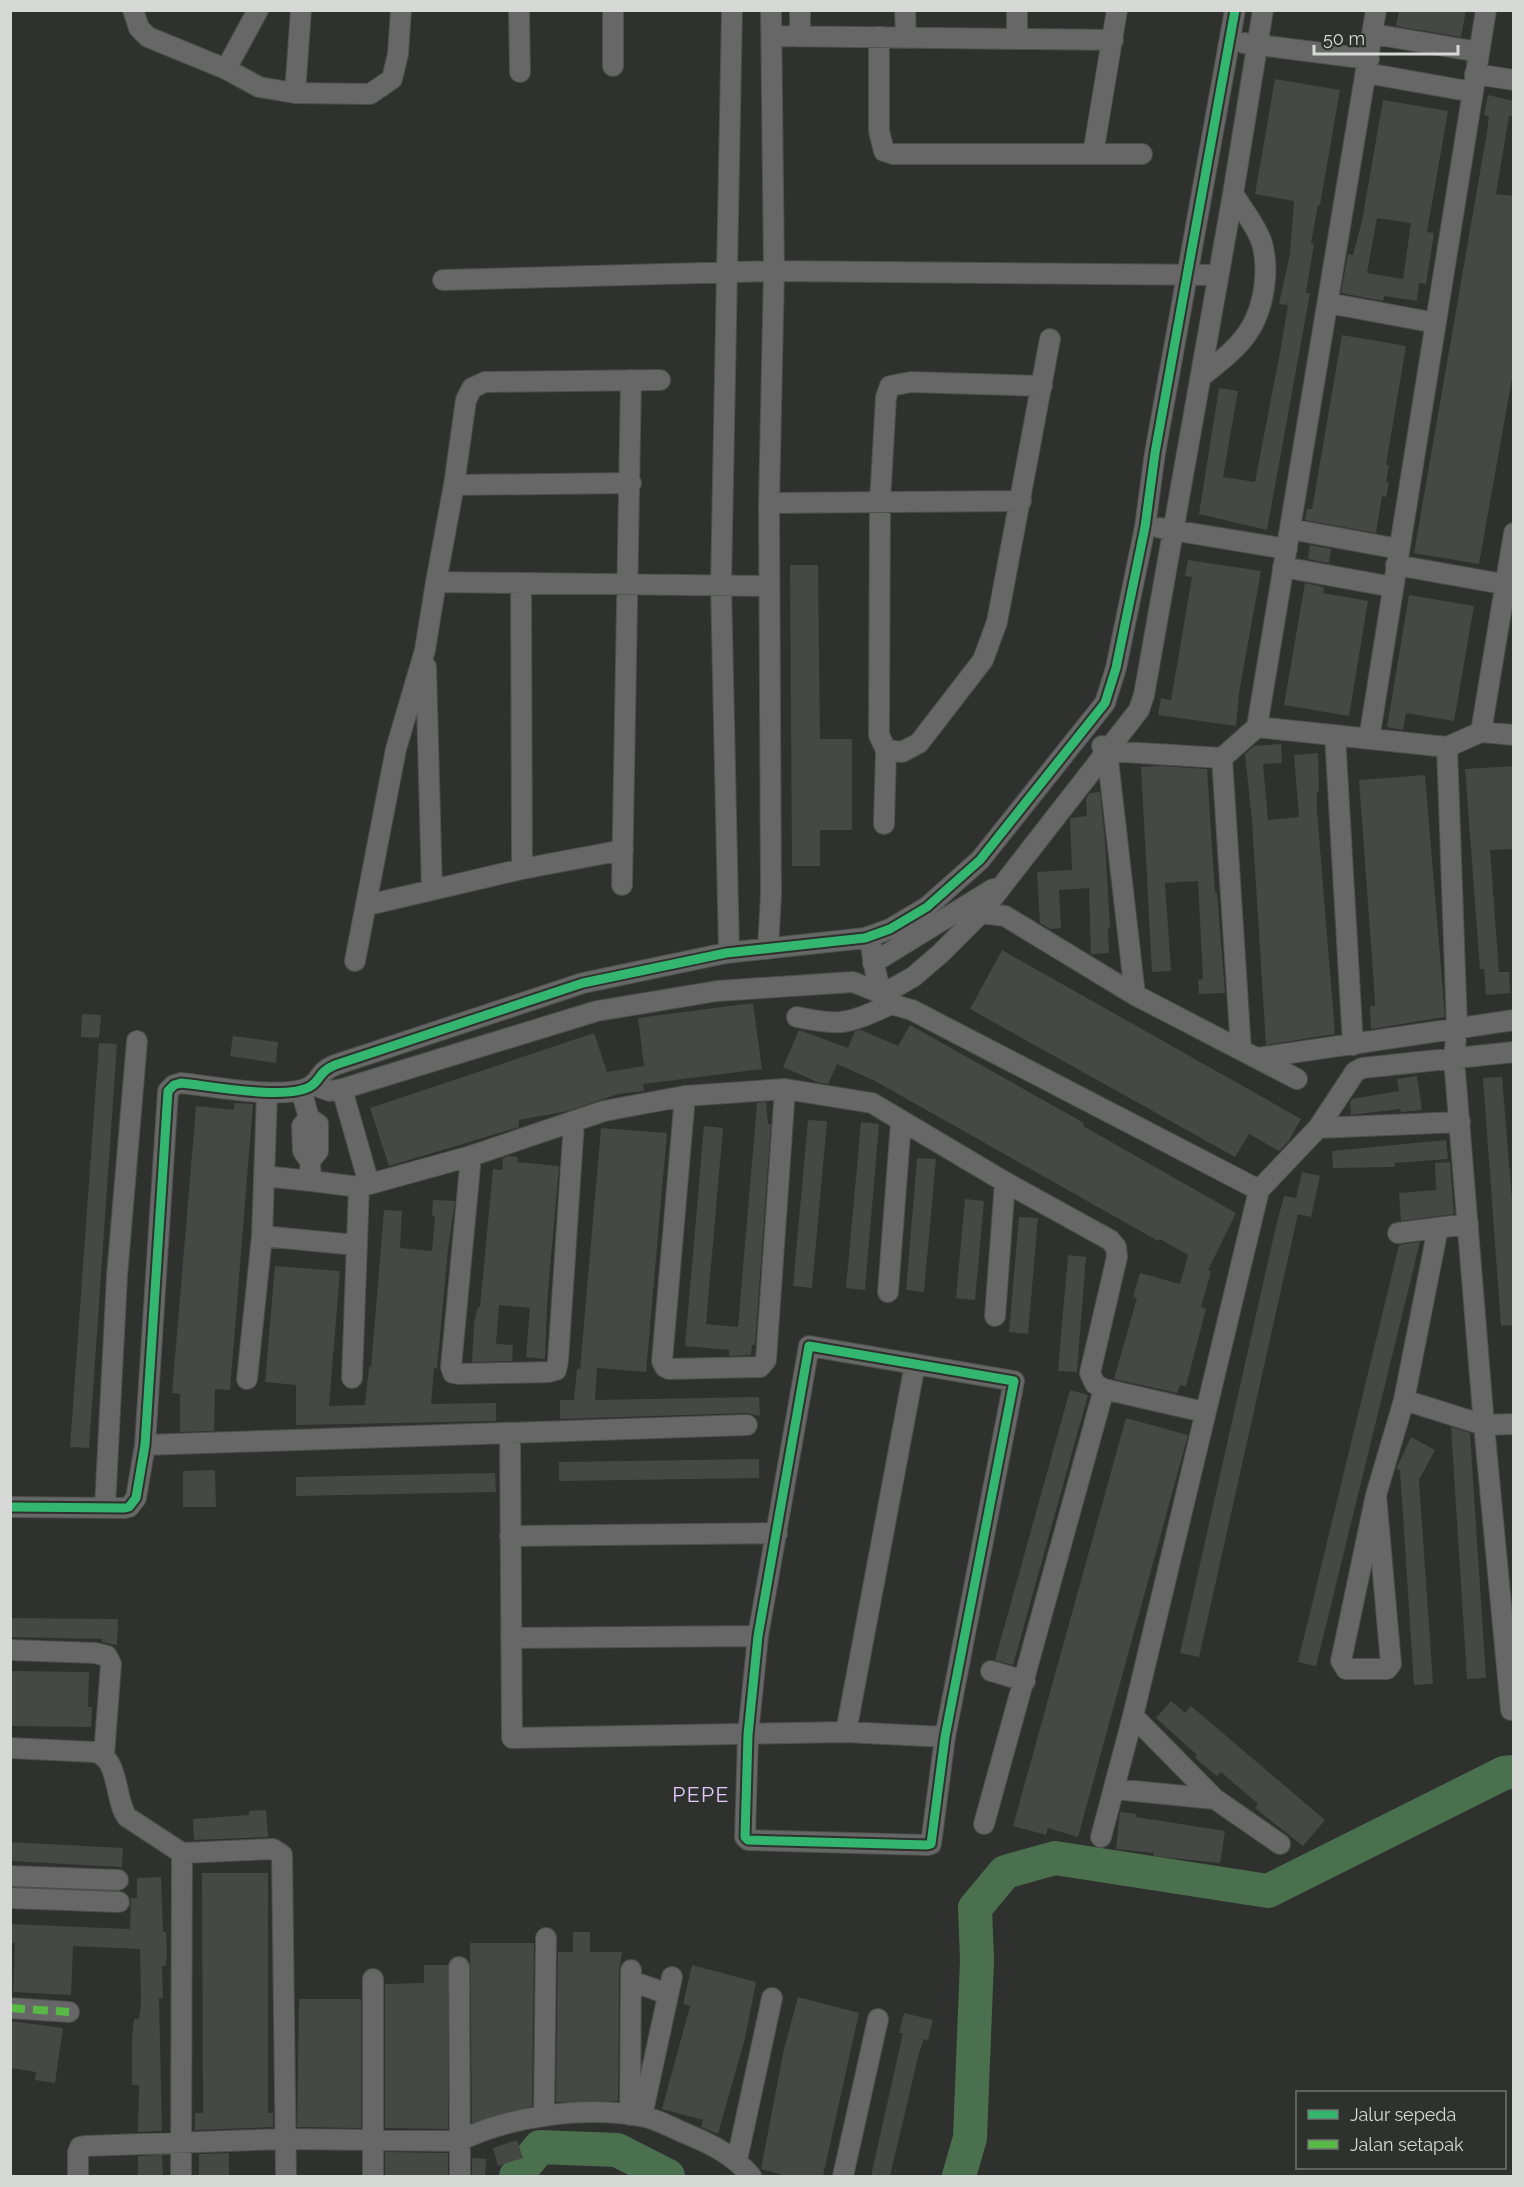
<svg xmlns="http://www.w3.org/2000/svg" width="1524" height="2187" font-family="Raleway,sans-serif">
<style>
.lines{fill:none;stroke-linecap:round;stroke-linejoin:round}
.river{stroke:#4b704e;stroke-width:34}
.building{fill:#454845;fill-rule:evenodd}
.minor-casing{stroke:#4c4f4c;stroke-width:22}
.minor{stroke:#666766;stroke-width:20}
.quiet{stroke:#58b947;stroke-width:8;stroke-dasharray:15 8;stroke-linecap:butt}
.cycleway-casing{stroke:#2d322d;stroke-width:13}
.cycleway{stroke:#33b770;stroke-width:9}
.labels{text-anchor:middle;stroke-width:4.5;stroke-linejoin:round;paint-order:stroke}
.quarter-label{font-size:21px;letter-spacing:1.5px;fill:#e7c7fd;stroke:#2d322d}
</style>
<rect width="100%" height="100%" fill="#2e312e"/>
<g class="lines">
<!-- river -->
<path class="river" d="M516,2176l24,-29 77,3 51,26
M959,2176l11,-38 7,-178 -2,-52 30,-36 50,-14 213,33 236,-118 10,-1"/>
</g>
<!-- building -->
<path class="building" d="M1399,10h67l-5,27 -65,-11z
M1275,79l65,11 -20,115h-2l-7,38 3,1 -8,49h4l-43,237 -68,-16 20,-126 19,3 -15,86 32,5 26,-135 7,-42 -9,-1 11,-50 4,-53 -39,-7z
M1488,95l26,6v15h-5l-13,78 18,2v171l-35,197 -65,-11 73,-421 2,-16 -5,-1z
M1383,100l65,11 -21,121 7,1 -8,51 -7,-1 -2,18 -33,-5 -1,5 -42,-8 7,-39 5,1 9,-34zM1377,218l34,5 -8,56 -36,-6z
M1342,335l64,11 -20,119h3l-3,17 3,1 -3,14 -4,-1 -6,37 -71,-13 2,-11h5z
M1310,545l21,4 -2,14 -21,-4z
M1188,560l73,11 -22,122 -3,33 -78,-11 3,-17 10,2 21,-123 -7,-1z
M790,565h28l2,174h32v91h-32v36h-28z
M1305,583l19,4 -1,6 45,8 -19,115 -65,-11z
M1409,595l65,11 -20,115 -48,-8 -3,17 -16,-3z
M1281,744l1,19 -19,1 5,56 31,-3 -5,-62 24,-2 1,39h-2v19l18,223 -69,11 -14,-224 -7,-67 9,-8z
M1160,766l47,3 8,124h2l8,100 -26,1 -1,-14 5,-1 -5,-98 -33,2 6,88 -19,1 -11,-205z
M1514,766v83l-24,1 9,122h10l1,21 -24,2 -2,-26h-4l-15,-200z
M1425,775l20,242 -74,12 -1,-23h5l-1,-20 -15,-206z
M1100,792l5,50 5,85 -2,1 1,25 -18,1 -2,-66 -30,2 2,38 -11,1 -10,-6 -3,-51 35,-2 -2,-52 17,-2 -1,-18 4,-5z
M1002,950l299,169 -13,23 -9,9 -30,-17 -14,23 -265,-148z
M753,1003l9,66 -119,15 1,7 -26,3 -50,17 -49,9v7l-130,39 -19,-58 224,-75 13,39 37,-6 -6,-48z
M82,1014l19,1 -2,23 -18,-1z
M910,1025l174,98 -1,3 153,87 -28,57 3,1 -10,36 5,2 -20,77 -6,-1 -3,8 -63,-14 23,-81 -4,-1 7,-24 40,11 8,-29 -28,-16 -2,2 -283,-160 -38,-17 -9,20 -11,-2 -34,-15 16,-37 49,18 7,-17 6,-1 37,16z
M233,1036l45,6 -2,21 -46,-7z
M99,1043l18,1 -28,404 -19,-1z
M1417,1076l5,34 -21,2 -1,-3 -49,6 -1,-13 2,-3 47,-8 -2,-12z
M1502,1077l12,148v100l-13,1 -18,-248z
M766,1102l2,22h3l-16,221h-3l-1,10 -22,1v-6l-44,-4 19,-220 19,2 -17,196 32,3 19,-224z
M234,1103l19,1 -23,286 -15,-1 -1,42 -34,1v-38l-8,-1 24,-287 38,4z
M808,1120l19,1 -15,167 -19,-2z
M861,1122l18,2 -14,166 -19,-2z
M601,1128l66,5 -21,239 -49,-4 -2,32 164,-3 1,19 -13,-3 -187,6v-19h14l3,-31h3z
M1446,1140l2,19 -53,4v4l-62,1 -1,-17z
M509,1156l9,1 -1,5 42,4 -12,138 -2,55 -19,-2 4,-49 -31,-3 -3,39 17,1 -1,16 -40,1 2,-39 4,-16h2l2,-21 11,-117 9,1 1,-12z
M917,1158l19,1 -12,133 -18,-2z
M1450,1162l4,52 -53,7 -2,-28 37,-3 -1,-27z
M1302,1172l18,4 -9,41 -13,-3 -99,443 -19,-4 96,-427 8,-30 12,2z
M965,1199l19,2 -9,99 -19,-2z
M433,1200l22,1 -7,48 -11,120 -3,-1 -3,36 65,-1v18l-200,4v-40l-31,-3 10,-116 65,5 -11,135 36,-1 4,-38h2l13,-157 18,1 -2,37 32,3 3,-34 -3,-1z
M1019,1217l19,1 -10,116 -19,-2z
M1420,1242l-104,424 -18,-4 101,-417z
M1068,1255l18,2 -9,115 -19,-1z
M1070,1390l18,5 -75,270 -18,-5z
M1126,1418l62,17 -110,402 -30,-9 -2,7 -33,-9z
M1451,1427l19,6 16,245 -19,1z
M1411,1437l24,13 -16,30 14,204 -19,1 -14,-215 -4,-1z
M759,1459v19l-200,3v-19z
M215,1470l1,37h-33v-36z
M495,1473l1,19 -200,4v-19z
M10,1618l108,1 -1,26 -15,-3v-3l-92,-2z
M10,1671l79,1 -1,35h4l-1,20 -81,-1z
M1171,1701l14,12 6,-7 134,114 -22,26 -48,-38 3,-4 -37,-32 -4,4 -22,-18 2,-3 -41,-37z
M266,1810l2,27 -74,3 -1,-21 56,-4v-4z
M1120,1812l16,2v3l89,14 -5,32 -67,-7 1,-3 -38,-4z
M10,1842l113,6 -1,19 -112,-6z
M202,1873h66v240h5v14l-78,3v-17h8z
M161,1877l2,55h3l1,16 -1,18h-4l1,32h-4l3,133 -24,1 1,-47h-7v-46l2,-20h5l2,-17 -1,-53 -67,-3 -2,49 -58,-3 2,-49h-5v-19l120,5 1,-31h6v-20z
M573,1932h17v20h32l-3,18 -1,131 -62,1 2,-150h15z
M470,1943h64l-2,163 -60,17z
M424,1965h24v164l-63,-1v-144l39,-1z
M692,1965l64,17 -11,56 -27,96 -17,-7 2,-7 -41,-11 28,-103 -7,-2z
M798,1997l61,16 -36,163h-44l1,-2 -19,-5 23,-120z
M299,1999h62v129l-64,-1z
M904,2013l29,7 -5,20 -4,-1 -5,14 -29,123h-19l32,-143h-4z
M10,2021l53,7 -8,55 -20,-3 1,-8 -26,-4z
M517,2140l6,18 -25,8 -5,-18z
M385,2152l63,1v23h-63z
M229,2153v23h-30v-22z
M162,2155l1,21h-25v-20z
M472,2158l14,1 -1,17h-13z"/>
<g class="lines">
<!-- minor casing -->
<g class="minor-casing">
<path id="minor" d="M133,10l6,18 9,9 78,32 33,18 36,6 75,1 22,-15 6,-25 3,-44
M519,10l1,62
M613,10v56
M800,10v27
M905,10l1,28
M1017,10v29
M1373,34l106,18
M772,36l341,4
M879,37v94l5,20 9,3h249
M1244,43l125,16
M226,69l32,-59
M1366,73l107,19
M1475,74l39,6
M295,93l6,-83
M1093,154l24,-144
M443,280l331,-9 443,4
M1328,303l108,20
M1202,376c37,-29 59,-47 63,-97 1,-12 0,-30 -5,-41 -6,-15 -18,-30 -27,-44
M660,380l-175,2 -13,6 -6,12 -12,85 -18,97 333,4
M1042,386l-131,-4 -21,4 -4,11 -6,105 -1,233 7,15 16,2 17,-9 64,-83 14,-38 53,-283
M454,485l177,-2
M769,503l252,-2
M1160,528l127,21
M1290,529l109,20
M1396,565l118,21
M1283,567l110,20
M521,583l1,286
M426,667l6,223
M1257,727l119,-717
M1481,732l33,-199
M1335,735l18,310
M1369,739l117,-729
M1102,746l5,5 28,244
M1447,747l10,279 -3,33 30,366 27,285
M1107,751l115,7 35,-31 190,20 34,-15 33,3
M1222,758l19,292
M884,824l2,-74
M622,885l9,-505
M368,905l154,-36 101,-19
M981,913l24,3 130,79 162,84
M870,936c2,18 6,59 23,68 6,3 13,4 19,6l347,180
M768,949l3,-55 -2,-391 5,-232 -3,-261
M729,952l-8,-367 11,-575
M355,961l41,-212 29,-99 11,-68
M873,963l120,-74
M883,994l30,-17 27,-23 41,-41 158,-203 5,-15 89,-501 30,-184
M797,1017c47,10 51,6 95,-13
M1258,1058l256,-38
M313,1085l17,6 12,-2 255,-78 120,-20 136,-9 30,12
M342,1089l27,95
M301,1090l8,28 9,6v27l-8,10
M685,1096l-23,265 3,6 4,2 91,-2 6,-7 19,-271
M309,1118l-7,8 1,25 7,10 1,20 48,6 112,-31 133,-45 81,-15 100,-7 87,14 133,79 105,58 6,7 1,10 -27,116 5,11 9,5 100,23
M1318,1128l142,-6
M471,1156l-20,211 2,6 6,1 90,-2 7,-2 2,-9 16,-239
M264,1176l47,5
M1398,1233l70,-9
M262,1236l94,9
M888,1292l13,-170
M995,1316l10,-134
M809,1346l205,35 -69,356 -14,107 -4,1 -179,-5 -3,-3 3,-102 10,-99z
M352,1378l7,-191
M247,1379l15,-143 5,-143
M1404,1400l80,25 30,-1
M510,1433l2,305 334,-6 99,5
M145,1445l602,-20
M1376,1495l15,169 -4,5h-41l-5,-8 35,-166 28,-95 34,-172
M10,1507l115,1 4,-1 7,-9 9,-53 23,-354 6,-6 7,-2c30,3 106,18 130,3 10,-6 7,-14 24,-21l248,-82 143,-30 139,-15 25,-9 37,-22 53,-47 125,-157 11,-35 29,-141 10,-74 80,-443
M105,1507l12,-231 20,-235
M510,1536l267,-3
M511,1638l247,-2
M10,1650l85,3 12,3 4,8 -7,91
M991,1671l34,10
M1133,1716l82,83 65,45
M846,1732l69,-368
M10,1748l84,4c26,5 20,47 33,65l55,36 -1,323
M1114,1789l101,10
M984,1824l120,-435
M1101,1837l32,-121 126,-526 59,-62 37,-56 7,-4 152,-16
M182,1853l91,-4 9,6 4,321
M10,1876l108,4
M10,1898l109,4
M459,1967l1,209
M631,1981l37,13
M10,2008l59,4
M544,2115l2,-177
M630,2115l1,-145
M642,2116l30,-139
M737,2160l35,-162
M78,2176v-24l2,-5 5,-1 201,-7 173,2c52,-25 124,-35 181,-25 16,2 32,12 47,18 26,11 46,21 64,42
M373,2176v-197
M843,2176l35,-157"/>
</g>
<!-- minor -->
<use href="#minor" class="minor"/>
<!-- quiet -->
<path class="quiet" d="M10,2008l59,4"/>
<!-- cycleway casing -->
<g class="cycleway-casing">
<path id="cycleway" d="M809,1346l205,35 -69,356 -14,107 -4,1 -179,-5 -3,-3 3,-102 10,-99z
M10,1507l115,1 4,-1 7,-9 9,-53 23,-354 6,-6 7,-2c30,3 106,18 130,3 10,-6 7,-14 24,-21l248,-82 143,-30 139,-15 25,-9 37,-22 53,-47 125,-157 11,-35 29,-141 10,-74 80,-443"/>
</g>
<!-- cycleway -->
<use href="#cycleway" class="cycleway"/>
</g>
<g class="labels">
<!-- quarter labels -->
<g class="quarter-label">
<text x="701" y="1802">PEPE</text>
</g>
</g>
<!-- border -->
<rect width="1524" height="2187" fill="none" stroke="#d6d9d6" stroke-width="24"/>
<!-- legend -->
<rect x="1296" y="2091" width="210" height="78" fill="#2d322d" stroke="#717571" stroke-width="1.5"/>
<rect x="1308" y="2110" width="30" height="9" fill="#33b770" stroke="#717571" stroke-width="1.5"/>
<text x="1350" y="2121" font-size="18" fill="#d6d9d6">Jalur sepeda</text>
<rect x="1308" y="2140" width="30" height="9" fill="#58b947" stroke="#717571" stroke-width="1.5"/>
<text x="1350" y="2151" font-size="18" fill="#d6d9d6">Jalan setapak</text>
<!-- scale -->
<path d="M1314 45v9h144v-9" fill="none" stroke="#d6d9d6" stroke-width="3"/>
<text x="1323" y="45" font-size="18" fill="#d6d9d6" stroke="#2d322d" stroke-width="4.5" paint-order="stroke">50 m</text>
</svg>
